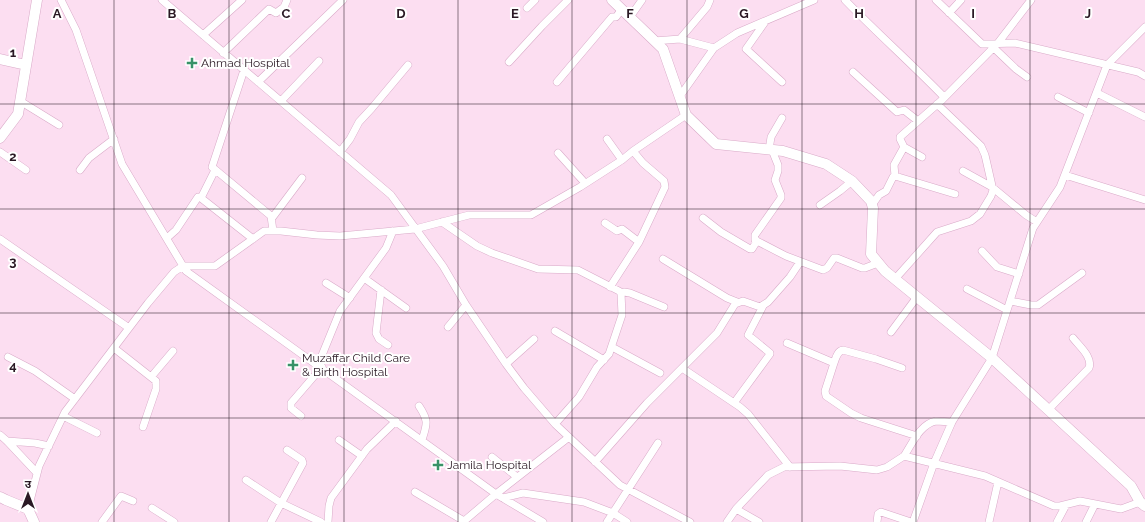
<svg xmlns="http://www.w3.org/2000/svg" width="1145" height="522" font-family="Raleway,'Noto Sans Devanagari',sans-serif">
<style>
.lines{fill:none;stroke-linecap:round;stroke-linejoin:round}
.street-casing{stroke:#d9aac8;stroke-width:8}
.secondary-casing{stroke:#d9aac8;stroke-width:11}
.street{stroke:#fff;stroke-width:7}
.secondary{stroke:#fff;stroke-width:10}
.grid{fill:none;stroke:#2a1924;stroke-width:1;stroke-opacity:0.55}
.poi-dot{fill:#389268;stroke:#fff;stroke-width:1.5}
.labels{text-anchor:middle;stroke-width:4;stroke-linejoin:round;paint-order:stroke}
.poi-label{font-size:12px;fill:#2a1924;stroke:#fff;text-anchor:start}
.grid-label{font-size:13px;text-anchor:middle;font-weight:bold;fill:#2a1924;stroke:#fff;stroke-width:4;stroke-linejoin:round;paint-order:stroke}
</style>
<rect width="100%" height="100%" fill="#fcdef1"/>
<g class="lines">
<!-- street casing -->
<g class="street-casing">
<path id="street" d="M61,0l15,30 46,134 64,107 310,223 47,28
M162,0l229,195 52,71 23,39 40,59 18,24 31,36 65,61 70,37
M845,0c32,33 67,64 99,97
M936,0l46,44 33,-1 123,29 7,4
M527,8l8,-8
M949,13l12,-13
M630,17l12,-17
M765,22l-19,27 36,33
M203,35l39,-35
M680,39l27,-32 3,-7
M654,41l26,-2 34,9 23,-15 77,-33
M994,48l22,21 11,8
M223,53l46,-44 7,4 8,-6 3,-7
M509,62l33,-36 26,-26
M244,70l-32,97 59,49 2,15
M853,72l44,40 7,-2 14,11
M258,82l85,-82
M557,82l55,-65h4l6,-8
M1097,93l48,24
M680,96l34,-48
M1058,97l31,16
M20,101l39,24
M281,101l38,-40
M607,139l15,21
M769,150l2,-13 11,-19
M772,150l6,15v6l-3,9 6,15v3l-26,37v5l31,16 37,14 4,-2 7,-10h3l25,10h3l13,-5
M0,152l26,18
M340,152l10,-13 9,-17 13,-14 36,-43
M558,153l27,30
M922,157l-18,-10 -4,-8v-2l42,-37 56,-57 33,-43
M80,170l9,-12 25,-19
M963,171l29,16 34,28 11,7
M1065,175l80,25
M895,176l-1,-11 10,-18
M201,198l14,-28
M820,205l20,-14 12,-10
M872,205l7,-10 7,-4 7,-14 2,-1 60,18
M272,218l30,-40
M703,218l18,14 29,17h2l5,-8
M442,222l35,24 15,7 46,16 40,1 41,21 2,2 1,22 -13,39 -12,13 -18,30 -24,27
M605,223l12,8 5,-2 17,13
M167,238l9,-8 22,-33 3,1 52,41
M0,239l129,89
M982,251l15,16 22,7
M663,259l64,39 10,4
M364,278l42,30
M895,279l42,-47 34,-11 9,-7 11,-18 2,-6 -8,-35 -4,-9 -44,-42
M326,283l24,15
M610,287l29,-45 26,-55 -1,-6 -21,-18 -10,-12
M967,289l40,21
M381,290l-5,43 3,6 9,6
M621,293l3,-1 6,1 34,14
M1010,301l21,4h7l44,-32
M448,327l18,-22
M555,331l49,29
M891,332l26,-35
M787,343l47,20 -9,28 1,5 25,17 10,5 56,18
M612,347l48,26
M114,348l42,33v8l-13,38
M8,357l27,14 40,28
M834,363c2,-5 3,-12 9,-13l33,9 26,9
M506,364l28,-25
M318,365l22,-54 46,-63 7,-17
M682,368l58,39 8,7 42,53
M151,377l22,-26
M734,403l36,-49v-1l-22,-18 15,-29
M419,406c10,15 8,18 3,34
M1048,410l41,-42c4,-11 -10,-22 -16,-30
M63,416l34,17
M301,416l-10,-8v-5l31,-36
M0,435l7,6 30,32
M339,440l23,16
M7,441l28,2 14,3
M904,456c8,-12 16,-32 32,-35 5,0 11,1 16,1
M492,457l25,20
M595,462l52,-59 70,-70 18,-29 8,-3 17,6 8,-5 22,-25 10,-15
M246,480l35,23 40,19
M415,492l49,29
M503,498l20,-5 61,9 29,11 14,9
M152,508l22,14
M28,509l11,-43 26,-54 83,-109 26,-31 9,-6h32l49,-35h17l36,4 23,1 75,-7 54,-14h62l49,-28 42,-27 11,-9 53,-36
M736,509l23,13
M102,522l19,-26 12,5
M271,522l32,-59 -1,-3 -15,-10
M328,522l1,-16 2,-8 36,-49 29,-28
M463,522l33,-28 73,-57
M607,522l51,-79
M727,522l9,-13 32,-34 16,-8 56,-1 37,4 10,-3 17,-11 81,20 69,30h6l20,-5 41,8 19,-7
M877,522l1,-8 3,-2 30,10
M913,522l21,-59 18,-41 40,-64 41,-130 27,-41 47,-122 38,-38
M989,522l9,-40
M1057,522l9,-17
M1086,522l9,-18"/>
</g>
<!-- secondary casing -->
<g class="secondary-casing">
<path id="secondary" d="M612,0l51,49 23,66 30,29 67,7 43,13 26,17 19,20 2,7 -2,46 14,17 107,87 139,128 9,16 5,4
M0,59l26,6
M0,138l18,-24 19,-114
M0,497l6,3 22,9 6,13"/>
</g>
<!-- street -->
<use href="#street" class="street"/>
<!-- secondary -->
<use href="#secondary" class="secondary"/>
</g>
<!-- grid -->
<path class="grid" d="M114,0v522M229,0v522M344,0v522M458,0v522M572,0v522M687,0v522M802,0v522M916,0v522M1030,0v522M0,104h1145M0,209h1145M0,313h1145M0,418h1145"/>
<!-- markers -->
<g class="poi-dot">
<path d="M190 57h4v4h4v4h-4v4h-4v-4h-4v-4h4z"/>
<path d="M291 359h4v4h4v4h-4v4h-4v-4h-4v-4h4z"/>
<path d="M436 459h4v4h4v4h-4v4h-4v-4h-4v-4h4z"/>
</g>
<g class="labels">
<!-- poi labels -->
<g class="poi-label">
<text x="201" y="67">Ahmad Hospital</text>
<text x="302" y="362">Muzaffar Child Care<tspan x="302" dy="14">&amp; Birth Hospital</tspan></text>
<text x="447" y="469">Jamila Hospital</text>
</g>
</g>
<g class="grid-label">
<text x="57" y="18">A</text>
<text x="172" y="18">B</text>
<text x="286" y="18">C</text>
<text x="401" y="18">D</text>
<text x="515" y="18">E</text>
<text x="630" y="18">F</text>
<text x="744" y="18">G</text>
<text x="859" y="18">H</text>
<text x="973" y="18">I</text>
<text x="1088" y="18">J</text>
<text x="13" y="57">1</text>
<text x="13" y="161">2</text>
<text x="13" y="266">3</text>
<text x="13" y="370">4</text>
</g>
<!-- north arrow -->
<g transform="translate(28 494)" stroke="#ffffff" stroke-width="3" paint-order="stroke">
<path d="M0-3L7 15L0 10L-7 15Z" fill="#2a1924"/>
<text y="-6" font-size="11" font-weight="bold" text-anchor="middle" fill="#2a1924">उ</text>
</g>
</svg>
